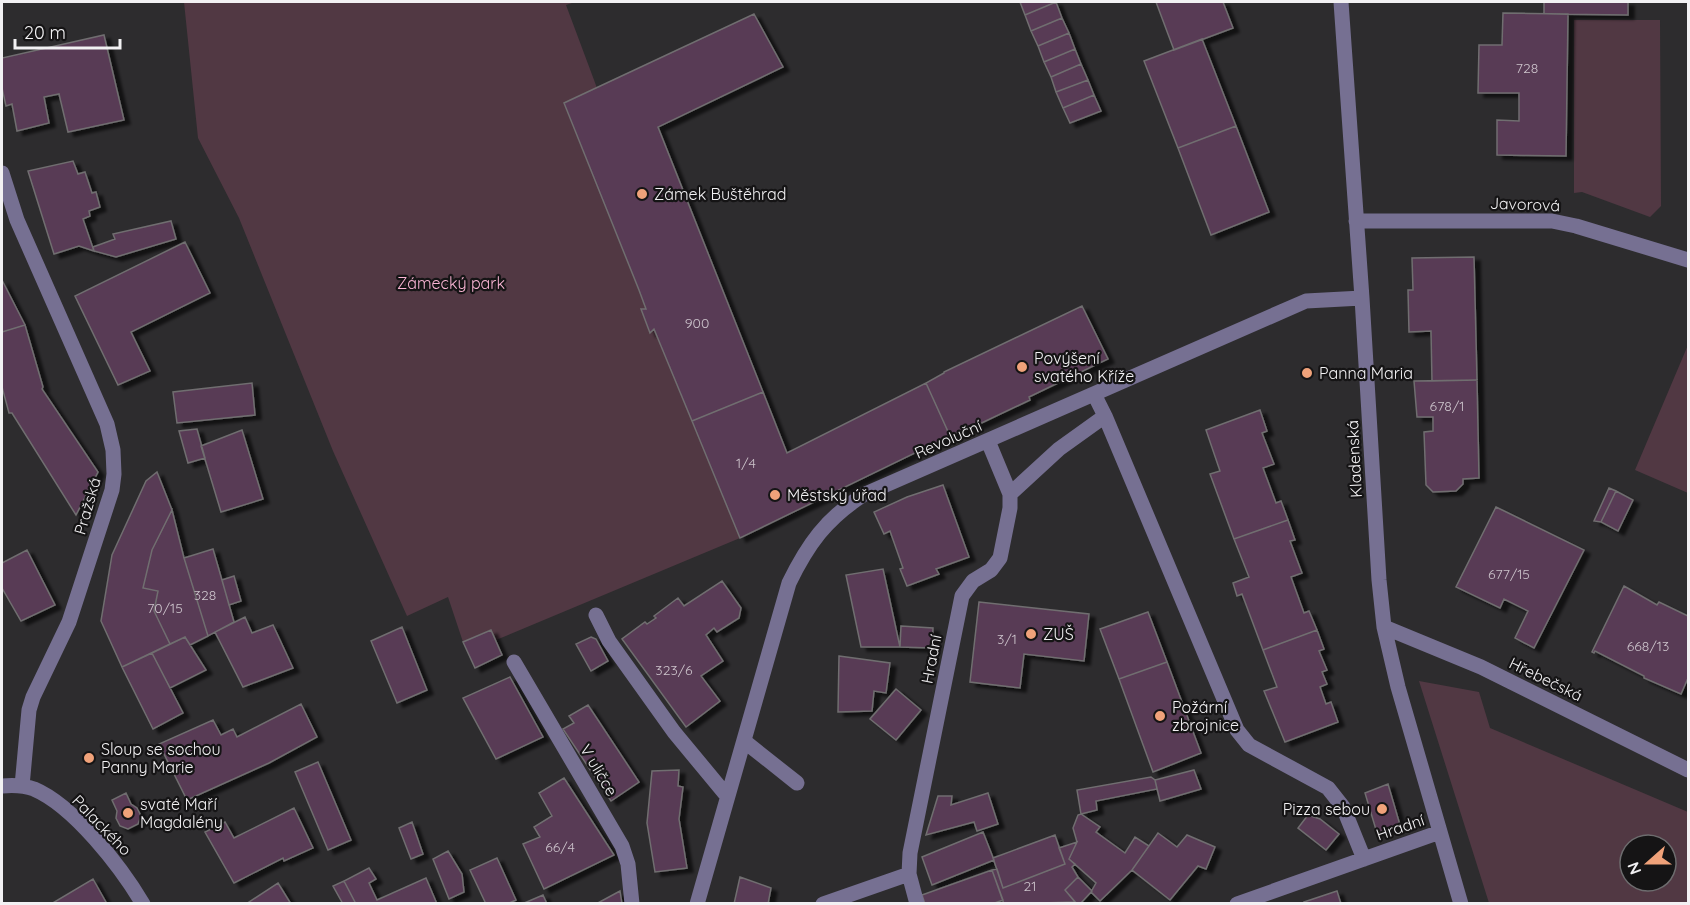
<svg xmlns="http://www.w3.org/2000/svg" width="1690" height="905" font-family="Quicksand,sans-serif">
<style>
.green{fill:#513843;fill-rule:evenodd}
.building{fill:#583a54;stroke:#706e70;stroke-width:1.5;filter:url(#shadow)}
.lines{fill:none;stroke-linecap:round;stroke-linejoin:round}
.minor{stroke:#767092;stroke-width:15}
.poi-dot{fill:#f0a27a;stroke:#151415;stroke-width:2}
.labels{text-anchor:middle;stroke-width:4.5;stroke-linejoin:round;paint-order:stroke}
.number-label{font-size:14px;fill:#ccc3cb}
.poi-label{font-size:16px;fill:#f2f1f3;stroke:#151415;text-anchor:start}
.street-label{font-size:16px;fill:#f2f1f3;stroke:#151415}
.park-label{font-size:16px;fill:#fab5d4;stroke:#151415}
</style>
<defs>
<filter id="shadow"><feDropShadow dx="6" dy="4" stdDeviation="1.5" flood-color="#0009"/></filter>
</defs>
<rect width="100%" height="100%" fill="#2d2c2e"/>
<!-- green -->
<path class="green" d="M184,2h391l-9,3 31,83 -33,15 75,187 7,19 -5,1 9,22 4,-3 9,21 77,188 -244,102 -6,-10 -27,12 -15,-45 -41,19 -74,-165 -94,-233 -41,-80z
M1574,20h86l1,186 -11,11 -68,-25 -8,1z
M1688,345v148l-53,-23z
M1419,681l60,11 11,36 198,84v91h-199zM1630,845h36v36h-36z"/>
<!-- building -->
<path class="building" d="M1020,2h36l-31,13z
M1056,2l6,16 -31,13 -6,-16z
M1156,2h67l10,26 -59,22z
M1544,2h84v13l-84,-1z
M1503,13l65,1 -2,142 -69,-1v-35l22,1v-28h-41l1,-48h23z
M754,14l29,53 -125,60 105,265 -71,29 -38,-92 -4,4 -9,-24h5l-7,-19 -75,-187z
M1062,18l7,15 -31,13 -7,-15z
M1069,33l6,16 -31,13 -6,-16z
M104,35l20,85 -56,12 -9,-38 -15,3 5,26 -32,8 -5,-27 -6,2 -4,-18v-30z
M1202,39l34,87 -58,22 -34,-87z
M1075,49l6,15 -30,13 -7,-15z
M1081,64l7,16 -32,12 -5,-15z
M1088,80l6,15 -31,13 -7,-16z
M1094,95l7,16 -31,12 -7,-15z
M1236,126l33,86 -58,23 -33,-87z
M73,161l5,13 7,-2 7,21 4,-1 4,15 -11,4 1,5 -7,3 11,32 -15,-5 -25,8 -26,-83z
M171,221l5,18 -60,18 -22,-6 -1,-4 22,-8 -2,-5z
M185,242l25,51 -79,39 19,39 -32,14 -43,-89z
M1474,257l3,123 -45,1 -1,-50 -22,1 -1,-42h5l-1,-32z
M2,280l23,45 -23,7z
M1082,306l26,53 -79,38 1,3 -59,28 -1,-1 -20,9 -24,-53 18,-10v-1z
M25,325l18,62 -1,2 56,83 -22,43 -64,-102h-3l-7,-26v-55z
M1477,380l2,98 -16,1v5l-7,7 -23,1 -7,-7 -2,-53 9,-1v-14h-16l-3,-36z
M252,383l3,32 -78,8 -4,-31z
M926,383l24,53 -210,102 -48,-117 71,-29 24,61z
M1260,410l7,21 -5,2 12,31 -11,4 13,35 5,-2 7,19 -54,19 -24,-65 10,-3 -14,-41z
M197,429l8,29 -17,5 -9,-32z
M242,430l21,69 -42,13 -20,-66z
M157,472l15,38 -20,40 -9,38 15,3 -4,20 16,33 -48,23 -21,-46 11,-66 34,-74z
M943,485l26,72 -33,12 3,5 -32,12 -7,-17 3,-1 -13,-37 -6,3 -10,-22 33,-15z
M1609,488l7,3 -15,31 -7,-1z
M1616,491l17,9 -15,31 -17,-9z
M1496,507l88,43 -50,98 -19,-10 13,-27 -24,-12 -4,9 -44,-21z
M172,510l12,48 24,78 -18,9 -5,-8 -15,7 -16,-33 4,-20 -15,-3 9,-38z
M1288,520l7,20 -5,1 12,32 -11,4 13,36 5,-2 8,19 -54,20 -21,-56 -5,2 -4,-13 16,-6 -15,-38z
M213,549l21,73 -26,14 -24,-78z
M27,550l28,55 -34,16 -19,-33v-25z
M883,569l17,78h-39l-15,-72z
M234,576l7,25 -12,4 -7,-25z
M722,581l19,27 -2,10 -22,14 -3,-4 -8,7 17,26 -22,15 19,25 -34,26 -64,-88 23,-17 2,2 9,-6 -2,-2 24,-18 6,8z
M1624,586l33,19 2,-3 29,14v62l-7,16 -37,-16v-2l-49,-25 -1,2 -2,-1z
M979,602l110,12 -5,47 -60,-7 -4,34 -50,-6z
M1148,612l19,50 -48,17 -19,-50z
M245,617l7,16 21,-8 20,43 -50,19 -28,-55z
M901,626l32,2 -1,20 -32,-1z
M402,627l25,63 -30,13 -26,-62z
M491,630l11,25 -27,13 -12,-26z
M1317,630l7,19 -5,2 8,19 -5,2 5,12 -7,3 6,17 5,-2 7,20 -53,20 -21,-51 13,-4 -14,-37z
M185,637l21,33 -36,18 -18,-35z
M591,637l5,2 12,22 -17,10 -15,-27z
M152,653l31,60 -30,16 -31,-62z
M839,656l51,7 -4,30 -12,-2 -2,20 -34,1z
M1167,662l34,91 -48,19 -34,-93z
M510,677l33,60 -47,22 -33,-61z
M896,689l25,21 -25,30 -26,-21z
M301,704l16,33 -48,26 -82,37 -28,-56 54,-24 8,15 12,-6 4,8z
M588,705l51,77 -28,19 -48,-72 11,-6 -5,-7z
M318,762l33,78 -23,10 -33,-78z
M679,770l-1,16 5,1 -4,32 8,49 -32,4 -8,-49 5,-52z
M1194,770l7,19 -41,12 -5,-21z
M1151,777l4,3 2,9 -61,12 1,9 -16,4 -4,-24z
M564,778l50,77 -70,34 -21,-45 17,-7 -6,-10 18,-11 -13,-23z
M1388,784l12,41 -23,8 -12,-40z
M126,793l5,11 6,4 4,8 -3,8 -10,5 -8,-3 -4,-8 1,-7 -5,-11z
M988,793l10,31 -21,7 -3,-9 -48,13 12,-39h14l-1,9z
M294,808l19,40 -29,13 -1,-3 -49,25 -29,-51 20,-10 9,16z
M1081,814l19,13 -4,5 29,21 10,-16 14,9 -17,24 -32,31 -9,-9 5,-9 -27,-24 8,-17 -4,-14 5,-13z
M1308,815l12,4 19,15 -13,16 -28,-22z
M412,822l11,32 -12,5 -12,-31z
M983,832l11,28 -62,25 -10,-28z
M1158,833l19,14 10,-12 28,12 -9,22 -8,-3 -28,34 -38,-30z
M1055,835l10,29 -62,24 -10,-30z
M1077,842l-8,17 6,5 -3,3 6,10 -13,13 10,12 -71,2 -12,-34 5,-1 6,19 62,-24 -6,-16z
M448,851l14,23 2,18 -15,7 -16,-40z
M497,858l19,42 -9,4h-21l-16,-34z
M369,868l7,11 -7,4 8,17 49,-22 11,26h-81l-12,-23z
M992,870l11,30 -11,4h-67l-3,-9z
M740,877l31,11 -3,16h-34z
M1078,877l14,14 -12,13h-3l-12,-14z
M93,879l14,25h-56z
M344,881l12,23h-13l-10,-18z
M278,883l13,21h-45z
M620,891l2,13h-26z
M1337,891l4,13h-36l-1,-2z
M543,895l4,9h-25z"/>
<g class="lines">
<!-- minor -->
<path class="minor" d="M1341,2l21,296 17,282 5,47 14,60 63,217
M2,173l15,47 90,204 6,26 1,24 -2,16 -43,132 -36,75 -4,13 -7,76
M1356,221h196l24,5 112,34
M1094,394l11,22 132,314 12,15 79,43 15,19 21,52
M1010,494l49,-45 46,-33
M596,615l13,26 65,91 53,64
M1384,627l97,40 207,103
M514,662l108,184 6,18 4,40
M744,741l53,42
M2,786c11,-1 21,-1 32,3 40,17 87,78 109,115
M697,904l92,-321c19,-39 37,-64 74,-88l443,-194 56,-3
M823,904l86,-30
M917,904l-8,-30 1,-21 52,-257 11,-15 18,-11 9,-12 10,-50v-14l-22,-53
M1237,904l203,-72"/>
</g>
<!-- markers -->
<g class="poi-dot">
<circle cx="642" cy="194" r="6"/>
<circle cx="1022" cy="367" r="6"/>
<circle cx="1307" cy="373" r="6"/>
<circle cx="775" cy="495" r="6"/>
<circle cx="1031" cy="634" r="6"/>
<circle cx="1160" cy="716" r="6"/>
<circle cx="89" cy="758" r="6"/>
<circle cx="1382" cy="809" r="6"/>
<circle cx="128" cy="813" r="6"/>
</g>
<g class="labels">
<!-- number labels -->
<g class="number-label">
<text x="1527" y="73">728</text>
<text x="697" y="328">900</text>
<text x="1447" y="411">678/1</text>
<text x="746" y="468">1/4</text>
<text x="1509" y="579">677/15</text>
<text x="205" y="600">328</text>
<text x="165" y="613">70/15</text>
<text x="1007" y="644">3/1</text>
<text x="1648" y="651">668/13</text>
<text x="674" y="675">323/6</text>
<text x="560" y="852">66/4</text>
<text x="1030" y="891">21</text>
</g>
<!-- poi labels -->
<g class="poi-label">
<text x="654" y="200">Zámek Buštěhrad</text>
<text x="1034" y="364">Povýšení<tspan x="1034" dy="18">svatého Kříže</tspan></text>
<text x="1319" y="379">Panna Maria</text>
<text x="787" y="501">Městský úřad</text>
<text x="1043" y="640">ZUŠ</text>
<text x="1172" y="713">Požární<tspan x="1172" dy="18">zbrojnice</tspan></text>
<text x="101" y="755">Sloup se sochou<tspan x="101" dy="18">Panny Marie</tspan></text>
<text x="140" y="810">svaté Maří<tspan x="140" dy="18">Magdalény</tspan></text>
<text x="1370" y="815" text-anchor="end">Pizza sebou</text>
</g>
<!-- street labels -->
<g class="street-label">
<text transform="translate(1525 204) rotate(2)" y="6">Javorová</text>
<text transform="translate(948 439) rotate(-24)" y="6">Revoluční</text>
<text transform="translate(1354 459) rotate(-93)" y="6">Kladenská</text>
<text transform="translate(87 506) rotate(-74)" y="6">Pražská</text>
<text transform="translate(931 659) rotate(-79)" y="6">Hradní</text>
<text transform="translate(1546 679) rotate(26)" y="6">Hřebečská</text>
<text transform="translate(599 770) rotate(59)" y="6">V uličce</text>
<text transform="translate(102 825) rotate(46)" y="6">Palackého</text>
<text transform="translate(1400 827) rotate(-19)" y="6">Hradní</text>
</g>
<!-- park labels -->
<g class="park-label">
<text x="451" y="289">Zámecký park</text>
</g>
</g>
<!-- border -->
<rect width="1690" height="905" fill="none" stroke="#f2f1f3" stroke-width="6"/>
<!-- north arrow -->
<g transform="translate(1648 863) rotate(249)"><circle r="28" fill="#151415" stroke="#6d6c6e" stroke-width="1.5"/>
<path d="M0-4.5L10 22L0 15L-10 22Z" fill="#f0a27a"/>
<text y="-9" font-size="16" font-weight="bold" text-anchor="middle" fill="#f2f1f3">N</text>
</g>
<!-- scale -->
<path d="M15 39v9h105v-9" fill="none" stroke="#f2f1f3" stroke-width="3"/>
<text x="24" y="39" font-size="18" fill="#f2f1f3" stroke="#151415" stroke-width="4.5" paint-order="stroke">20 m</text>
</svg>
